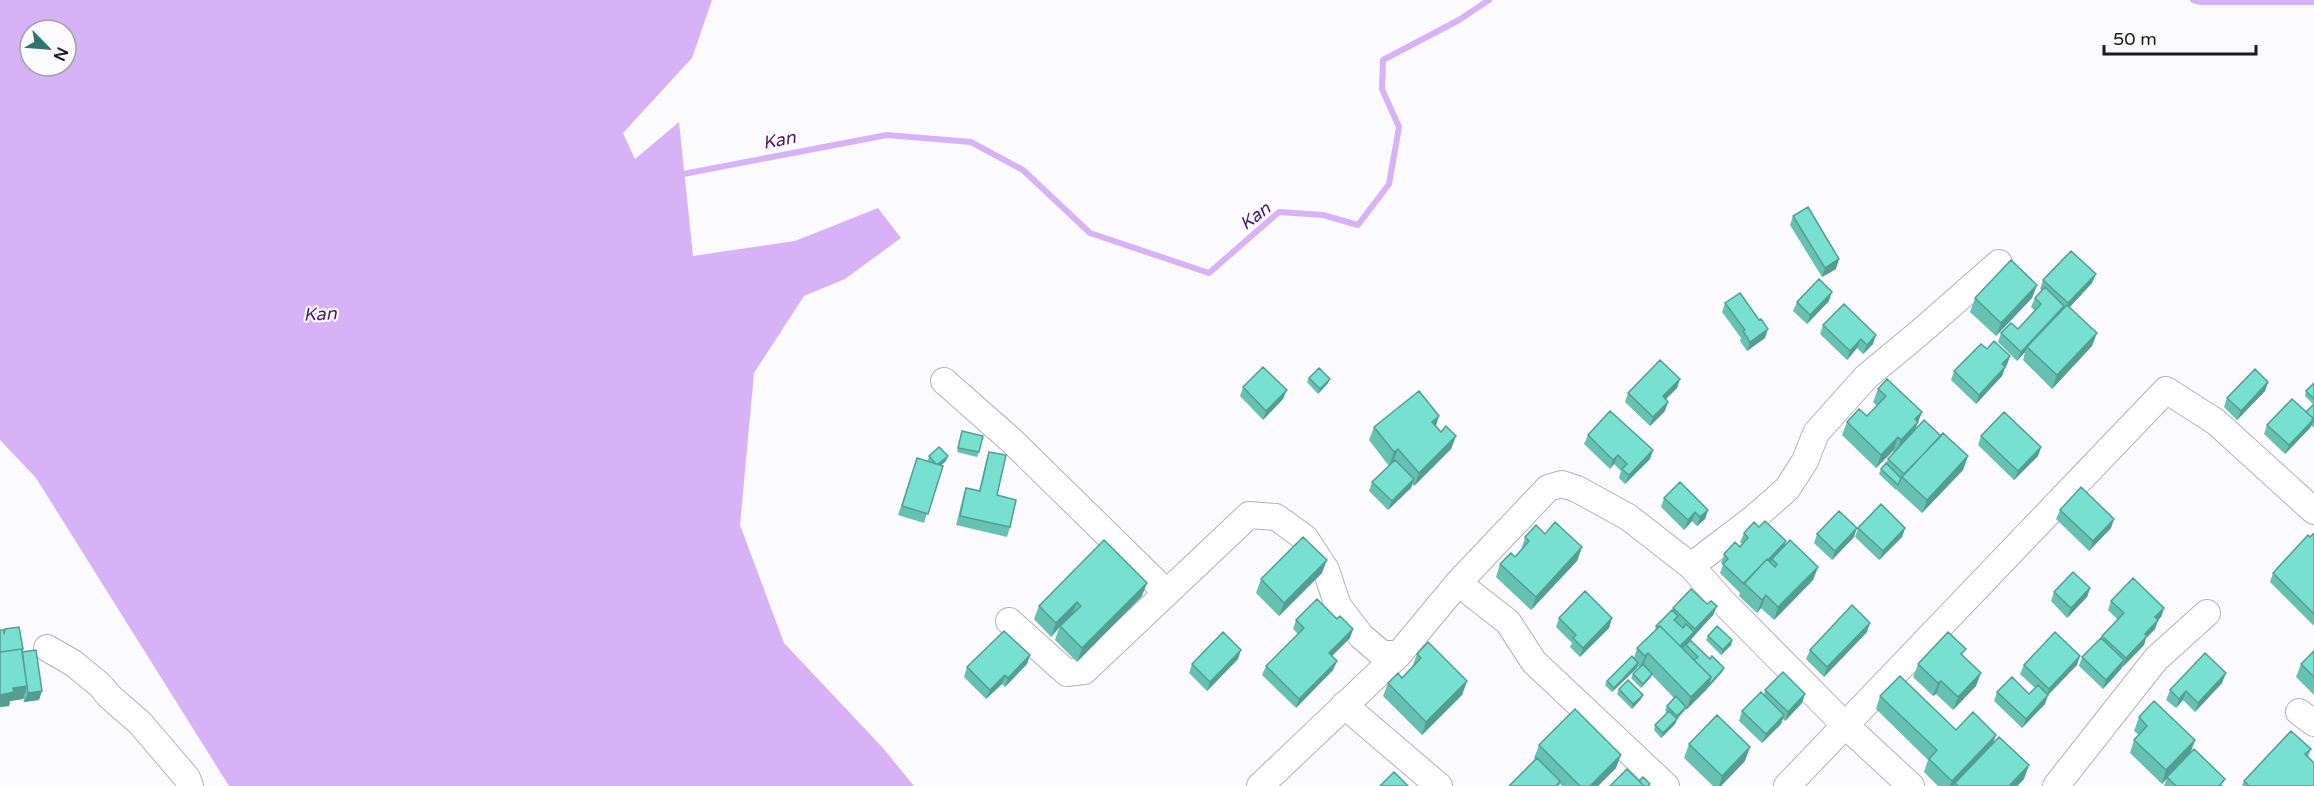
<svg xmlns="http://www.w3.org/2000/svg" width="2314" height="786" font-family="'Varela Round',sans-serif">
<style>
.water{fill:#d8b2f6;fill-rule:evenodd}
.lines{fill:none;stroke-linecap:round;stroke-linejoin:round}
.stream{stroke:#d8b2f6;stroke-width:6}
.minor-casing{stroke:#b3b1b4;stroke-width:28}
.minor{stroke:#fff;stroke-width:26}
.wall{fill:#67c1b3}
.shaded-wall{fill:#549d92}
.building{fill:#78e0d0;stroke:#549d92;stroke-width:1.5}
.labels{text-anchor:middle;stroke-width:4.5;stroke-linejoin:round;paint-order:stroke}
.water-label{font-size:18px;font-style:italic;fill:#4b1b68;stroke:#fbfafd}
</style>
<rect width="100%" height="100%" fill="#fbfafd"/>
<!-- water -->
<path class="water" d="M0,0h712l-20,58 -69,75 12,26 44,-37 14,134 102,-15 83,-33 23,30 -56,41 -41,17 -50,77 -14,152 44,118 99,105 31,38h-685l-193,-308 -36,-38zM30,30h36v36h-36z"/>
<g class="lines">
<!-- stream -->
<path class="stream" d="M2193,0l8,2h113
M678,175l209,-40 84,7 52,28 67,63 119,40 70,-61 44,3 35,10 31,-41 10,-57 -17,-38 1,-29 76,-40 30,-20"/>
<!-- minor casing -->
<g class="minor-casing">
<path id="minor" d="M944,381l68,60 155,152
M1691,566l63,-48 33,-29 18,-28 11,-28 50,-56 52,-43 81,-71
M1458,583l50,39 26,40 132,124
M1009,621l58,52 17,-2 165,-156 27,2 29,21 21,32 12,36 23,30 21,18h17
M47,648l26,15 27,22 9,11 31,27 47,55 3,8
M1344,705l95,81
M2299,712l15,11
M1260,786l139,-132 59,-71 90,-95 14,-4 15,5 51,28 63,49 32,36 121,122 67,62
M1787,786l379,-396 50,32 98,89
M2056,786l100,-127 51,-46"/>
</g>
<!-- minor -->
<use href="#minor" class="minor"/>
</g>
<!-- wall -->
<path class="wall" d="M1793,216l43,53 -14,8 -32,-52z
M2043,280l49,3 -22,24 22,39 -40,43 -29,-29 2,-8 -8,9 -19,-19 3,-9 17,-4 17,-18 -4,-4 4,-9 7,-7 -2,-2z
M2037,285l-5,13 -36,38 -26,-24 5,-14z
M1829,301l-22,23 -14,-13 4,-9z
M1725,303l40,35 -18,13 -7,-10 1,-3 -19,-26z
M1823,325l50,19 -10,10 -6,-6 -10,12 -27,-26z
M1987,349l23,7 -8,20 -26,28 -25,-24 3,-9z
M1309,378l21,1 -2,4 -10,11 -11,-12z
M1680,379l-3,9 -11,11 -1,12 -15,15 -25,-24 3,-9z
M2268,382l-3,9 -28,29 -13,-13 3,-9z
M2314,383v44l-3,-1 -1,2 -25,26 -21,-20 3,-9 39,-13 8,-7 -9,-9 1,-5z
M1243,387l40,12 -20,21 -23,-24z
M1878,389l44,23 -8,19 27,5 27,20 -5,14 -41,43 -25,-23 1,-1 -2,1 -17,-16 2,-5 5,-6 2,-4 6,-7 -1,-1 -17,17 -34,-33 5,-13 20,-6 10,-10 -4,-4z
M1439,416l-3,10 5,6 15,4 -5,13 -37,37 -2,-2 -1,4 -23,22 -19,-19 3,-9 17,-16 -20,-26 5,-13z
M962,431l17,21 -2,5 -20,-5z
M1588,435l65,15 -3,9 -25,25 -6,-6 2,-7 -7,-7 -4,5 -26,-25z
M1981,436l60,11 -3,9 -24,24 -36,-35z
M989,452l8,43 13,32 -3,10 -51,-12 7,-28 3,-9 13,3 7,-30z
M929,456l17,5 -5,4 -17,58 -26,-8 16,-48 14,-7z
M1664,498l44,12 -3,9 -8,7 -5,-5 -8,9 -23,-23z
M2060,510l51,18 -22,23 -33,-32z
M1759,527l25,19 34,21 -5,13 -39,40 -13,-12 -4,5 -18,-17 1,-3 -20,-20 3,-8 -2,-2 3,-9 16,-7 2,-3 -2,-2 4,-9z
M1858,528h47l-3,9 -23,23 -24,-23z
M1545,534l37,13 -5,14 -46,49 -35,-33 4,-13 15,-7 6,-6 4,-14z
M1817,534l37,3 -22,23 -18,-17z
M2314,534v92l-44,-44 3,-9 37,-36z
M1322,573l-43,43 -23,-23 5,-14z
M2090,588l-3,9 -20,21 -16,-17 3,-9z
M1142,596l-65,66 -22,-22 4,-12 -8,9 -17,-18 5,-13z
M2111,601l53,7 -3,9 -3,3 -3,9 -9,9 -2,7 -22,22 -1,2 -18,20 -24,-23 3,-9 36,-37 -10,-10z
M1707,604l10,2 -4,9 -21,23 -1,3 19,18 14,9 -2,4 -16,18 -20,20 -1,-1 -1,2 -7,8 -2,5 -14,14 -7,-8 1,-5 12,-12 -2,-3 2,-4 7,-8 -22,-23 -2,3 -9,10 -10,-10 2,-4 6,-6 -1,-2 -1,2 -25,24 -7,-7 2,-4 27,-23 3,-10 18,-18 1,-4 16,-15 1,-3z
M1559,618h53l-3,10 -29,29 -10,-10 2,-4 -16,-16z
M1337,619l16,10 -3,9 -18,18 5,5 -4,9 -37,38 -34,-33 4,-9 32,-32 -5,-5 3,-9z
M0,630l4,2 19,17 -1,2 17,49 -15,2 -1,-5v2l-13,2 -1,5 -9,1z
M1867,632l-43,45 -18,-18 4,-9z
M1708,636l24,4 -1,5 -10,10 -15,-15z
M2314,651v44l-18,-18 5,-13z
M1417,654l50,27 -5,14 -40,40 -39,-39 5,-13 14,-5 10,-11z
M1030,655l-3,9 -22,23 -3,-3 -16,15 -22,-22 3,-10z
M1963,656l13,30 -23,24 -17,-16 -3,2 -20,-19 5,-13z
M1238,659l-31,32 -18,-18 3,-9z
M2024,665h53l-29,30 -3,9 -23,24 -28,-27 3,-9 32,2 6,-6 -15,-14z
M2222,683l-27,29 -12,-12 -7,8 -10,-8 4,-10z
M1619,689l22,10 -9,10 -15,-15z
M1765,690l40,4 -3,9 -17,18 -2,-2 -2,5 -19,19 -23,-22 3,-10 22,-16z
M1880,696l76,34 40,5 -3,8 31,36 -7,7h-79l-14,-14 4,-12 -52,-51z
M2139,717l56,23 -5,13 33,33h-59l3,-8 -5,6 -32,-31 4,-13 5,-5 -5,-4z
M1689,744l56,17 -24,25h-8l-29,-28z
M1539,745l77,23 -18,18h-36l-2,-2 -1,2h-50l26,-27 -1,-1z
M2311,749l-3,8 6,29h-72l2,-5z"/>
<!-- shaded-wall -->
<path class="shaded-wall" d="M1839,259l-3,10 -14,8 3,-9z
M2096,274l-4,9 -27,29 3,-9z
M2037,285l-5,13 -36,38 5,-13z
M1832,292l-3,9 -22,23 3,-9z
M2064,306l-3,9 -34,32 -2,5 -8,9 4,-9z
M1768,329l-3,9 -18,13 3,-9z
M2097,333l-5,13 -40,43 5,-14z
M1876,335l-3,9 -10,10 4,-9z
M1861,339l-4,9 -10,12 3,-9z
M2010,356l-3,9 -8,9 3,-10z
M2005,367l-3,9 -26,28 3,-9z
M1330,379l-2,4 -10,11 2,-5z
M1680,379l-3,9 -18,18 4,-10z
M2268,382l-3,9 -28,29 4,-9z
M1287,390l-4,9 -20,21 3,-9z
M1668,402l-3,9 -15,15 3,-9z
M1922,412l-9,23 -17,18 5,-13 14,-21z
M1439,416l-5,14 -2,-8z
M2314,419l-4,9 -25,26 4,-9z
M1456,436l-5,13 -37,37 5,-13z
M1898,437l-5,14 -17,17 5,-13z
M2041,447l-3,9 -24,24 4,-9z
M1398,449l-5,13 -4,4 5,-14z
M1653,450l-3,9 -25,25 4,-9z
M1618,455l-4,9 -4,5 3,-9z
M948,456l-2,5 -10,9 2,-5z
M1968,456l-5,14 -41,43 5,-13z
M1414,479l-3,9 -23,22 4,-9z
M1708,510l-3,9 -8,7 3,-9z
M1695,512l-3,9 -8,9 4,-10z
M2114,519l-3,9 -22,23 4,-10z
M1857,528l-3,9 -22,23 3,-9z
M1905,528l-3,9 -23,23 4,-9z
M1786,541l-3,9 -11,9 -1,3 -26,21z
M1582,547l-5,14 -46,49 5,-13z
M1327,560l-5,13 -43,43 5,-13z
M1818,567l-5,13 -39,40 4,-13z
M1147,583l-5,13 -65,66 5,-14z
M2090,588l-3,9 -20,21 4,-10z
M1766,595l-5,13 -4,5 5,-13z
M1077,602l-5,13 -12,11 -9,11 5,-14z
M1717,606l-4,9 -38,42 4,-9z
M2164,608l-3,9 -9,9 3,-9z
M1612,618l-3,10 -29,29 3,-9z
M2158,620l-3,9 -9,9 -2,7 -22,23 4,-10 19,-24z
M1870,623l-3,9 -43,45 3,-10z
M1353,629l-3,9 -24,24 3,-9z
M1732,640l-1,5 -10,10 2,-5z
M1241,650l-3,9 -31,32 3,-9z
M1648,653l-5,13 -3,3 5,-13z
M1030,655l-3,9 -22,23 3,-9z
M2080,656l-3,9 -29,30 -3,9 -23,24 4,-9 20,-21 3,-9z
M2124,660l-3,9 -18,20 3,-9z
M1337,661l-4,9 -37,38 3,-9z
M1638,663l-1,5 -25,24 2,-4z
M1724,668l-2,4 -16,18 2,-4z
M1981,673l-5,13 -23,24 5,-13z
M2226,673l-4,10 -27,29 3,-9z
M1652,674l-2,4 -9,10 2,-4z
M1005,675l-3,9 -16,15 4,-9z
M1711,677l-5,13 -20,20 5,-13z
M1467,681l-5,14 -40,40 4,-13z
M1941,681l-5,13 -3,2 5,-13z
M27,686l-4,13 -13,2 -1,5 -9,1v-12l13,-7z
M42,691l-3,9 -15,2 4,-9z
M2186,691l-3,9 -7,8 3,-9z
M1805,694l-3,9 -17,18 3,-9z
M1643,695l-2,4 -9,10 1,-5z
M1686,707l-2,4 -9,10 2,-5z
M1784,715l-3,9 -19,19 4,-9z
M1677,719l-2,5 -14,14 2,-5z
M1996,735l-5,13 -36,35 -1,3h-4l2,-5z
M2195,740l-5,14 -28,30 4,-14z
M1750,747l-5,14 -24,25h-2l3,-10z
M1621,755l-5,13 -18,18h-8z
M2029,765l-5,14 -7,7h-8z"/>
<!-- building -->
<path class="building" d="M1808,207l31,52 -14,9 -32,-52z
M2071,251l25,23 -28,29 -25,-23z
M2011,260l26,25 -36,38 -26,-25z
M1819,279l13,13 -22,23 -13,-13z
M2045,287l19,19 -43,46 -20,-19 10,-10 7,6 23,-25 -6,-6z
M1740,293l19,27 2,-1 7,10 -18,13 -7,-11 2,-1 -20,-27z
M1844,304l32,31 -9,10 -6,-6 -11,12 -27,-26z
M2067,305l30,28 -40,42 -30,-28z
M1994,341l16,15 -8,8 3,3 -26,28 -25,-24 27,-27 6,5z
M1660,360l20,19 -17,17 5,6 -15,15 -25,-24z
M1263,367l24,23 -21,21 -23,-24z
M1319,368l11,11 -10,10 -11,-11z
M2255,369l13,13 -27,29 -14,-13z
M1887,379l35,33 -7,7 3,3 -17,18 -3,-3 -17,18 -34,-33 12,-13 8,7 19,-20 -8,-7z
M2314,383v16l-8,-8z
M1419,391l20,25 -7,6 9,10 5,-6 10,10 -37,37 -21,-24 -4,3 -20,-25z
M2292,399l22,20 -25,26 -22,-20z
M2314,404v18l-2,-2 2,-1 -8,-7z
M1610,411l43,39 -24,25 -7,-6 5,-5 -9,-9 -5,5 -25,-25z
M2004,412l37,35 -23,24 -37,-35z
M1924,420l17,16 -37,38 -16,-15z
M962,431l21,5 -4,16 -21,-4z
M1943,433l25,23 -41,44 -25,-23z
M939,447l9,9 -10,8h-2l-7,-8z
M989,452l17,3 -9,40 19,5 -6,27 -50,-11 6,-28 14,3z
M917,458l26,8 -15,48 -26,-8z
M1395,460l19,19 -22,22 -20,-19z
M1886,463l15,15 -3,7 -17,-16z
M1680,482l28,28 -8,7 -5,-5 -7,8 -24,-22z
M2081,487l33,32 -21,22 -33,-31z
M1881,504l24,24 -22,23 -25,-23z
M1839,511l18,17 -22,23 -18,-17z
M1765,521l21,20 -18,19 -1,-1 -23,25 -21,-20 5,-5 -4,-5 11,-12 5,5 5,-6 3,-3 -4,-5 10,-11 5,5z
M1555,522l27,25 -46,50 -36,-33 11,-11 4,4 14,-16 -4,-4 11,-12 9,9z
M2313,534h1v80l-41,-41 35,-38 2,2z
M1303,537l24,23 -43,43 -23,-24z
M1104,540l43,43 -65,65 -22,-22 21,-20 -4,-4 -21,21 -17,-17z
M1790,540l28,27 -40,40 -12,-12 -4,5 -18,-17 23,-24 8,8 2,-3 -5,-5z
M2073,572l17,16 -19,20 -17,-16z
M2133,578l31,30 -9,9 3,3 -13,14 2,2 -21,22 -24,-22 22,-23 -13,-12z
M1691,589l16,15 4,-3 6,5 -22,23 -22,-21z
M1585,591l27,27 -29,30 -10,-10 3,-3 -17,-17z
M1317,599l20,20 3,-3 13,13 -24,24 8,8 -38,38 -33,-33 38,-38 -8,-8z
M1852,605l18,18 -43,44 -17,-17z
M1672,610l6,6 -4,4 9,8 3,-4 8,8 -14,14 -20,-20 -2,1 -2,-1z
M1660,626l51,51 -20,20 -43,-44 -3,3 -8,-8z
M1717,626l15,14 -9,10 -15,-14z
M19,627l4,22h-1l-22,3v-22h4v4l1,-5z
M1004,631l26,24 -22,23 -3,-3 -15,15 -23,-23z
M1223,632l18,18 -31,32 -18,-18z
M1948,632l18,17 -5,5 20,19 -23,24 -17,-16 -3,2 -20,-19z
M2055,632l25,24 -31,33 -25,-24z
M2101,638l23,22 -18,20 -24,-23z
M1690,640l20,19 2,-3 12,12 -16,18 3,-9 -17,-17 4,-3 -12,-12z
M1428,642l39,39 -41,41 -38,-39 10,-10 4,5 19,-20 -4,-4z
M22,649l5,37 -14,2 1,4 -14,3v-43z
M36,650l6,41 -14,2 -1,-7 -5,-34z
M2314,651v26l-13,-13z
M2205,653l21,20 -28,30 -12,-12 -7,8 -9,-9z
M1632,656l6,7 -24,25 -7,-7z
M1643,664l9,10 -9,10 -10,-10z
M1783,672l22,22 -17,18 -23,-22z
M1900,676l56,54 17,-18 23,23 -44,46 -23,-22 8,-9 -57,-54z
M2012,677l17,17 9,-9 10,10 -22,24 -29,-27z
M1628,680l15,15 -10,9 -14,-15z
M1761,692l23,23 -18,19 -24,-23z
M1676,696l10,11 -9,9 -10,-10z
M2154,701l41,39 -29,30 -32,-30 13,-14 -8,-9z
M1575,709l46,46 -31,31h-10l-41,-41z
M1669,711l8,8 -14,14 -8,-8z
M1717,715l33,32 -28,29 -33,-32z
M2291,731l20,18 -6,5 9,9v23h-65l-5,-5z
M1999,737l30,28 -20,21h-51l-3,-3z
M2194,749l31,30 -6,7h-43l-9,-9z
M1537,758l23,23 -4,5h-47z
M1627,769l17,17h-34z
M1394,772l14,14h-28z
M1643,777l7,7 -2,2h-4l-5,-5z"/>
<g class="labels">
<!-- water labels -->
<g class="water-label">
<text transform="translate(779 140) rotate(-11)" y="6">Kan</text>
<text transform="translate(1255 216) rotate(-37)" y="6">Kan</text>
<text transform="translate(320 314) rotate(-3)" y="6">Kan</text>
</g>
</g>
<!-- north arrow -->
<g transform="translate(48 48) rotate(115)"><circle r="28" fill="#fbfafd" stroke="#a2a1a3" stroke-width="1.5"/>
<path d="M0-4.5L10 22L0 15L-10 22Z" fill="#2f756b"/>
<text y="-9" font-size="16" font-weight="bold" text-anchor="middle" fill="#1c1b1c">N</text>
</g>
<!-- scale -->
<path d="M2104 45v9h152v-9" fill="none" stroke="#1c1b1c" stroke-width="3"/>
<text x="2113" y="45" font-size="18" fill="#1c1b1c" stroke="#fbfafd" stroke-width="4.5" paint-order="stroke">50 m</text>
</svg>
